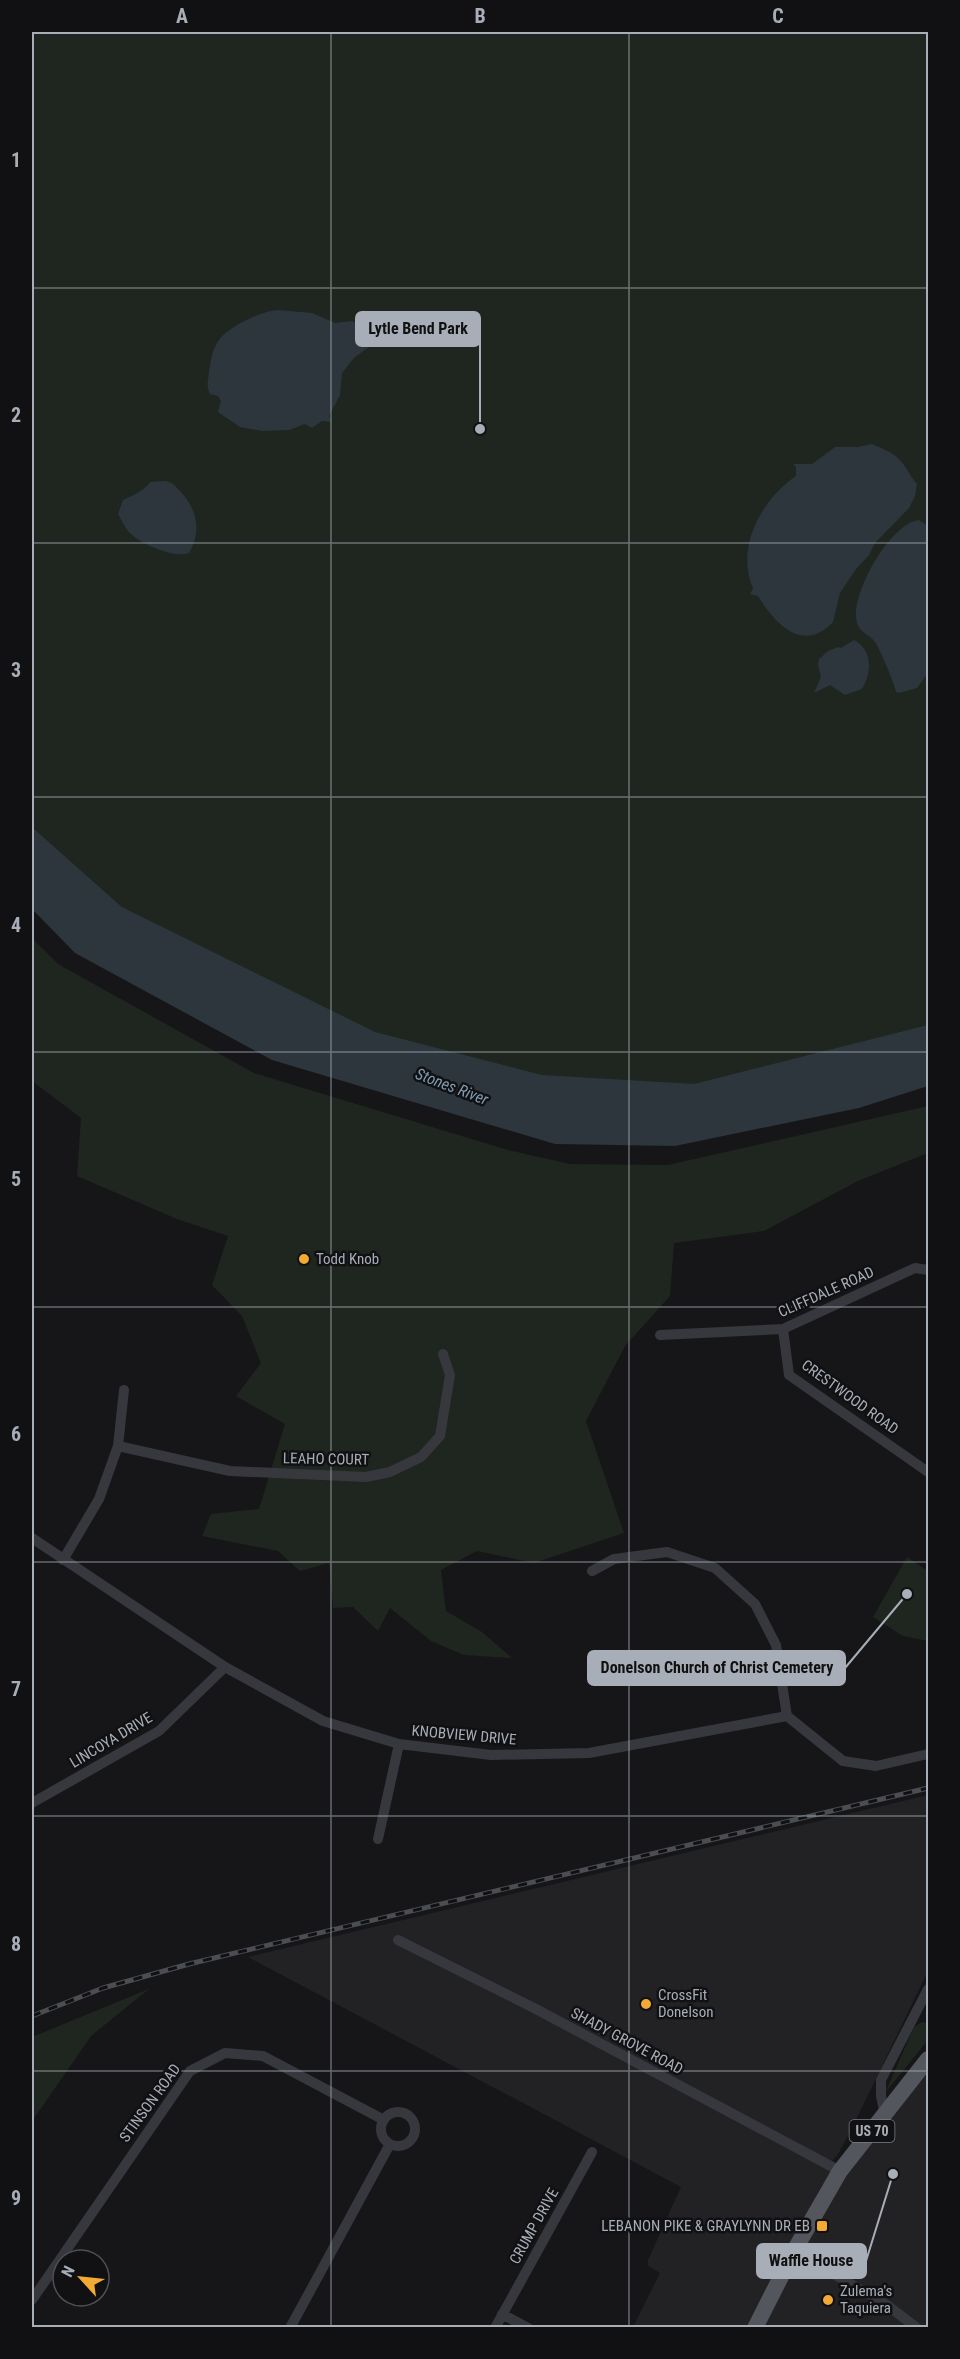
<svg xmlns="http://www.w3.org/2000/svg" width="960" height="2359" font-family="'Roboto Condensed',sans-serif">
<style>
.built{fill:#222225}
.green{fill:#1e261f}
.water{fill:#2c363c}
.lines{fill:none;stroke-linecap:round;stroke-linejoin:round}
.street{stroke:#37383d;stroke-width:10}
.primary{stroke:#53565c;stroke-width:16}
.rail-casing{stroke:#4a4d52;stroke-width:5}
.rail{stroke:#111113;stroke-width:3;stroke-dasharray:9;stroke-linecap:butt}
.grid{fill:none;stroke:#a8aeb8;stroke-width:1.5;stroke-opacity:0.55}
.poi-dot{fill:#f2aa35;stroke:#111113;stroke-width:2}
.labels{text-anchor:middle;stroke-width:5;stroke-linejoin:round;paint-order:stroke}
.shield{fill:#111113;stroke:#7b7f86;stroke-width:1.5}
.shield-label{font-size:14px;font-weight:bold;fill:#a8aeb8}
.poi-label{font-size:15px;fill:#a8aeb8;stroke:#111113;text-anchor:start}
.street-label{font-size:15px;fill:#a8aeb8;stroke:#111113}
.water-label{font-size:16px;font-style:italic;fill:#7f9db3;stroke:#111113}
.leader{fill:none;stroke:#a8aeb8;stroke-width:2}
.callout-dot{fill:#a8aeb8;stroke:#111113;stroke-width:2}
.callout{fill:#a8aeb8;stroke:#a8aeb8;stroke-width:2}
.callout-label{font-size:16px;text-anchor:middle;font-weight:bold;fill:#111}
.neatline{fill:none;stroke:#a8aeb8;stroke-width:2}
.grid-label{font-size:20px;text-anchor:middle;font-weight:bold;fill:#a8aeb8}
</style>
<rect width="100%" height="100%" fill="#161618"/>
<!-- built -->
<path class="built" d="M928,1795v176l-75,155 -16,30 -9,8 12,6 88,-111v268h-295l27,-54 -12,-7v-6l33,-73 -433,-230z"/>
<!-- green -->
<path class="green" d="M32,32h896v1035l-399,49 -407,-209 -90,-80z
M32,938l26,26 196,109 254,77 62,14 98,1 260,-59v47l-70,28 -94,50 -90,12 -4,53 -45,50 -39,75 38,112 -90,30 -57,-12 -36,19 5,41 36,21 30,26 -48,-3 -33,-14 -41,-33 -12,23 -25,-24 -20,1 -4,-45 -29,8 -22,-20 -76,-15 9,-22 48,-5 26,-85 -49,-28 25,-33 -19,-47 -30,-31 16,-49 -51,-17 -100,-43 4,-58 -49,-37z
M907,1557l21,14v70l-25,-5 -30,-19z
M149,1989l-58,47 -56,81 -3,-2v-78z
M922,2022l6,1v17l-43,53 29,-66z"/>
<!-- water -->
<path class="water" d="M278,310l34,3 23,10 17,-2 19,8 11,1 -9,6 -3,10 -16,12 -12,15 -2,22 -11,21 3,6 -10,-1 -10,7 -7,-4 -16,6 -27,1 -22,-4 -22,-15 3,-11 -3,-5 -8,-2c-4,-8 -2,-13 -1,-22 2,-12 3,-22 10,-32 10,-14 43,-29 59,-30z
M872,444c10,5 19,7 27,15 7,7 11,17 18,25l-2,12 -6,12 -34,35 -6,12 -13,14 -16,24 -7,29c-30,32 -58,2 -75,-26l-8,-2 3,-6c-18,-41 9,-89 43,-112v-9l-3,-3h19l23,-17h23z
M165,481c8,1 10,5 15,10 17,18 22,40 9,62 -15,6 -51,-10 -61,-22 -4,-5 -7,-12 -10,-17l5,-14c11,-5 21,-9 27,-18z
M919,520l9,6v147l-11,15 -18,5 -3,-1c-1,-7 -17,-45 -21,-50 -6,-8 -15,-9 -18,-19 -8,-27 33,-100 62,-103z
M854,640c19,10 18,33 8,49l-17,6 -15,-10 -16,8 7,-16 -3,-12 1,-6 9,-8 10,-4 3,1z
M32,827l90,80 253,125 167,43 152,9 234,-59v61l-69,22 -184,38 -120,-2 -283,-84 -197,-107 -43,-44z"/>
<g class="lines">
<!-- street -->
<path class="street" d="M783,1329l6,46 139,97
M660,1335l123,-6 132,-61 13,2
M118,1446l112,25 136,6 24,-5 31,-15 19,-21 10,-61 -7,-21
M32,1538l193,129 98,54 76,23 92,11 98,-2 198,-37 56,45 33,5 52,-12
M63,1560l36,-61 19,-53 6,-56
M592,1571l22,-12 53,-7 48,16 40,36 21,41 11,71
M32,1803l127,-72 66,-64
M378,1839l21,-95
M398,1940l136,68 306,163
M381 2129a17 17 0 1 1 34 0a17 17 0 1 1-34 0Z
M885,2115l-4,-19v-16l47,-91
M794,2251l93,54 30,23
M32,2300l158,-229 35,-18 38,3 121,64
M502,2314l26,14
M290,2328l100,-184
M495,2328l97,-176"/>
<!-- primary -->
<path class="primary" d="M755,2328l39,-77 46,-80 88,-112"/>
<!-- rail casing -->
<g class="rail-casing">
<path id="rail" d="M32,2016l71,-28 86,-24 739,-176"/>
</g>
<!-- rail -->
<use href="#rail" class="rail"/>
</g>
<!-- grid -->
<path class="grid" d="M331,32v2296M629,32v2296M32,288h896M32,543h896M32,797h896M32,1052h896M32,1307h896M32,1562h896M32,1816h896M32,2071h896"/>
<!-- markers -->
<g class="poi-dot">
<circle cx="304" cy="1259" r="6"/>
<circle cx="646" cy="2004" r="6"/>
<rect x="816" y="2220" width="12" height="12" rx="3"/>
<circle cx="828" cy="2300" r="6"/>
</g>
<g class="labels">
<!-- shield labels -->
<rect class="shield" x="849.5" y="2120" width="45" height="22" rx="4.5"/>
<g class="shield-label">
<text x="872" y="2136">US 70</text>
</g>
<!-- poi labels -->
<g class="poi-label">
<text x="316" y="1264">Todd Knob</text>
<text x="658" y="2000">CrossFit<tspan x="658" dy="17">Donelson</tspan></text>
<text x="810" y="2231" text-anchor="end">LEBANON PIKE &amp; GRAYLYNN DR EB</text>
<text x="840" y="2296">Zulema's<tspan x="840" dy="17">Taquiera</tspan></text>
</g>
<!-- street labels -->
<g class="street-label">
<text transform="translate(826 1292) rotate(-24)" y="5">CLIFFDALE ROAD</text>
<text transform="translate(850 1397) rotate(36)" y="5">CRESTWOOD ROAD</text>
<text transform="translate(326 1459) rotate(1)" y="5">LEAHO COURT</text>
<text transform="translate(464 1735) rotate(5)" y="5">KNOBVIEW DRIVE</text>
<text transform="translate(111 1740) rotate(-31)" y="5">LINCOYA DRIVE</text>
<text transform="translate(627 2041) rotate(28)" y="5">SHADY GROVE ROAD</text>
<text transform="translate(150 2103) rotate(-54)" y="5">STINSON ROAD</text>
<text transform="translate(534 2226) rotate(-61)" y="5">CRUMP DRIVE</text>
</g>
<!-- water labels -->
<g class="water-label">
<text transform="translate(452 1086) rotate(21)" y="6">Stones River</text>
</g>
</g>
<!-- callouts -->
<path class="leader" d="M480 429L480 329M907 1594L845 1668M893 2174L866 2261"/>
<g class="callout-dot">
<circle cx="480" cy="429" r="6"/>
<circle cx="907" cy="1594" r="6"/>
<circle cx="893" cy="2174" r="6"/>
</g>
<g class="callout">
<rect x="356" y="312" width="124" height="34" rx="6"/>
<rect x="588" y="1651" width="257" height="34" rx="6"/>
<rect x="757" y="2244" width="109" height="34" rx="6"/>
</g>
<g class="callout-label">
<text x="418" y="334">Lytle Bend Park</text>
<text x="717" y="1673">Donelson Church of Christ Cemetery</text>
<text x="811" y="2266">Waffle House</text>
</g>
<!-- border -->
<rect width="960" height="2359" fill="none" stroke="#111113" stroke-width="66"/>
<!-- north arrow -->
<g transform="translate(81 2278) rotate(297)"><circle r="28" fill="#111113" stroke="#4d5055" stroke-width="1.5"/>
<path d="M0-4.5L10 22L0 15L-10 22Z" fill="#f2aa35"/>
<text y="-9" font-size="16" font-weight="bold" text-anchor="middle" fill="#a8aeb8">N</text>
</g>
<rect x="33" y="33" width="894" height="2293" class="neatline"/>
<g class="grid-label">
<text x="182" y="23">A</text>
<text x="480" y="23">B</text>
<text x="778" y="23">C</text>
<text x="16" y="167">1</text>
<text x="16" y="422">2</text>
<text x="16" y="677">3</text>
<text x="16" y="932">4</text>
<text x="16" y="1186">5</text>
<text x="16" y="1441">6</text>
<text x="16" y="1696">7</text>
<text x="16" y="1951">8</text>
<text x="16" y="2205">9</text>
</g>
</svg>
